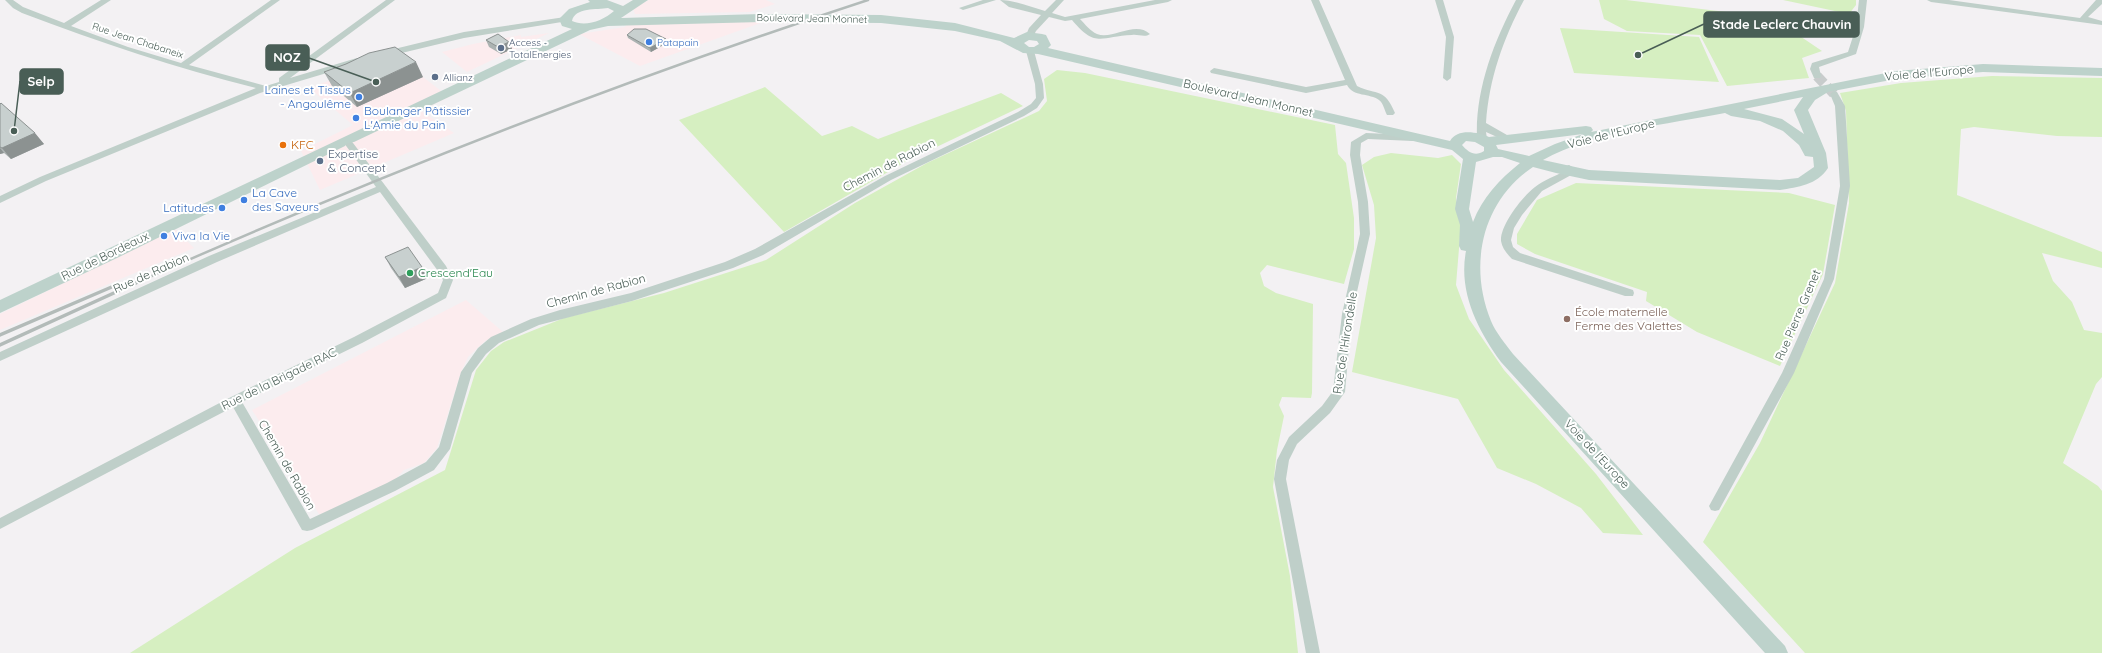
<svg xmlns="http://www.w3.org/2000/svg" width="2102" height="653" font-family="Quicksand,sans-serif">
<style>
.commercial{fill:#fcecee}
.green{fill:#d6efc1}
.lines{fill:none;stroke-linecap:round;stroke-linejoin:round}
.minor-tunnel{stroke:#c8cccc;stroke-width:10;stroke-dasharray:10 4.5;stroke-linecap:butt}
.minor{fill:#bfcfc9;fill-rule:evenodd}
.secondary{fill:#bdd2cb;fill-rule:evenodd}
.rail-far1{stroke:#b3bbb9;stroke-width:2.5}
.rail{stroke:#b3bbb9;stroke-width:3.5}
.wall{fill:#acb3b2}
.shaded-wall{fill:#8c9291}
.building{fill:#c8d0cf;stroke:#8c9291}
.shop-dot{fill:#3f7fe0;stroke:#fff;stroke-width:1.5}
.service-dot{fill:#5c6f8a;stroke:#fff;stroke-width:1.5}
.food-dot{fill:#e8710a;stroke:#fff;stroke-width:1.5}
.leisure-dot{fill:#2e9e5b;stroke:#fff;stroke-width:1.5}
.education-dot{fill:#8d6e63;stroke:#fff;stroke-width:1.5}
.labels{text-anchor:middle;stroke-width:4;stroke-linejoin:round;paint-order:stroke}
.far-street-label{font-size:10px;fill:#495e56;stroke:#fff}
.far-service-label{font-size:10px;fill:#4e5e75;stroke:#fff;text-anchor:start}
.far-shop-label{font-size:10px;fill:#366cbe;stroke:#fff;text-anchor:start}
.street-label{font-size:12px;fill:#495e56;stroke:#fff}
.shop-label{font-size:12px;fill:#366cbe;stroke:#fff;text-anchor:start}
.food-label{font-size:12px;fill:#c56008;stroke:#fff;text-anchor:start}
.service-label{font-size:12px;fill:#4e5e75;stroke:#fff;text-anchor:start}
.leisure-label{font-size:12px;fill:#27864d;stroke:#fff;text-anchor:start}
.education-label{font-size:12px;fill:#785e54;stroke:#fff;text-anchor:start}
.leader{fill:none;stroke:#495e56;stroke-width:1.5}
.callout-dot{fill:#495e56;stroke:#fff;stroke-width:1.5}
.callout{fill:#495e56;stroke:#495e56;stroke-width:1.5}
.callout-label{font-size:13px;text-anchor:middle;font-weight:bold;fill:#fff}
</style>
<rect width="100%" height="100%" fill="#f3f1f3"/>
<!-- commercial -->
<path class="commercial" d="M649,0h117l9,4 -25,8 -115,2 -2,-6z
M769,20l-129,46 -61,-32 46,-7 1,-2z
M549,33l-82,39 -25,-20 31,-8 48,-9v2z
M402,61l47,36 -28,14 33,22 -134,57 -19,-39 52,-26 -44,-37 44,-16z
M175,229l19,19 -194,82v-16z
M466,300l37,32 -18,9 -17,16 -7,15 -24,76 -13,15 -20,7 -11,12 -67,31 -7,1 -67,-104z"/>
<!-- green -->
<path class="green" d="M1599,0h27l134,16 -1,2 26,8 37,25 -20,7 7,20 -82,8 -27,-51 -73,-4 -23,-12z
M1783,0h73v5l-7,9z
M1560,28l139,9 20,45 -145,-9z
M1057,70l28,3 250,52 3,29 8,9 8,55v31l-10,35 -77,-19 -7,8 4,13 12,7 37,11 -1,89 -1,5 -29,-1 -3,8 5,11 -7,34 -4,37 17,89 8,77h-1168l165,-105 150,-78 31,-100 15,-19 13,-9 60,-24 100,-25 102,-33 89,-57 72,-40 112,-52 8,-10 -3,-22z
M1992,76l110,2v59l-45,-1 -83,-9 -13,2 -4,66 145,57v16l-60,-15 11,28 19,21 12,28 18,3v44l-6,7 -33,79 35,23 4,5v162h-297l-102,-111 57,-99 75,-160 14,-80 -3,-92 -6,-18 61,-10z
M765,87l57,49 30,-10 26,13 123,-46 22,13 -116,55 -123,71 -105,-112z
M1391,153l47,5 14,-3 9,9 -5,34 5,26 -5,61 13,34 35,51 92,104 47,61 -40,-2 -22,-25 -45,-24 -39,-16 -39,-69 -106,-27 24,-134 -2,-33 -12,-40 12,-8z
M1576,183l213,10 46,12 -12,69 -43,92 -83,-34 -51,-31 1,-9 -112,-38 -18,-10v-10l20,-34z"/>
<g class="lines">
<!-- minor-tunnel -->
<path class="minor-tunnel" d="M1817,76l17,18"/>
<!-- minor -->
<path class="minor" d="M5,0h8l10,7 41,16 37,-23h10l-40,26 57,21 53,16 90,-63h9l-91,65 77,21 13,-4v-4l107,-78h9l-105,78 67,-20 3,1v4l-100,30 -214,88 -46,22v-7l40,-19 216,-89c-80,-20 -157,-46 -234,-75l-9,-5z
M983,0h13l-33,10 -4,-2z
M1000,0c14,0 30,7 45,11l11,-11h8l-12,13 13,4 90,-17h17l-4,2 -88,17c5,5 10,12 17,15 16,6 38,-14 53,0 -5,4 -12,0 -18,1 -31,1 -36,14 -60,-15l-7,1 -16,-4 -13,14 -3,6h-6l-1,-2 3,-7 12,-13 -32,-8z
M1311,0h8l38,86c21,10 27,1 38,27l-2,2h-6c-3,-5 -3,-11 -8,-15 -9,-7 -26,-3 -32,-15l-41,8 -95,-20 -1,-2 4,-3 92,19 39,-7z
M1435,0h8l11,37 -3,41 -4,3 -4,-3 3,-41z
M1516,0h8c-21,39 -35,79 -38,123l28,16 -5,3 -3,-1 -20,-9 1,7 -5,3 -5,-3c-2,-48 16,-96 39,-139z
M1859,0h8l-3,27 -8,27 -37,13 2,9 -1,2h-6l-4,-9 2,-6 36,-11 8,-25z
M1927,0h22l131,18 16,-18h6v4l-14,13 14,4v4l-171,-23z
M565,17l4,2 -1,2 -104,17 -79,19 -4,-3 1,-2 82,-20z
M1030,48l4,3 9,33 1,14 -7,10 -13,8 -133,64 -128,75 -30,13 -101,33 -93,24 -40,18 -13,11 -14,19 -22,76 -16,21 -39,21 -83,39 -5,1 -5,-1 -69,-123 -233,122v-11l231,-121 123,-60 84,-44 5,-13 -5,-9 -58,-79 -163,70 -217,99v-9l209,-96 167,-69 -32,-44v-4h6l96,127 7,14 -7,18 -84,45 -120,59 68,117 77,-36 39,-21 13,-15 22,-75 17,-24 13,-11 40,-18 29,-9 71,-17 94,-31 30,-13 130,-73 133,-64 13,-8 5,-6 -1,-14 -9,-33z
M1834,91l3,1 8,14 5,80 -16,93 -40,94 -75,137 -4,1 -4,-1 -2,-4 73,-133 42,-94 16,-93 -5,-80 -5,-12z
M1366,133l47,2 5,3 -5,3 -45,-2 -7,4 -1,12 8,47 2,32 -18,80 -7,78 -15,21 -33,31 -8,16 -3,19 34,174h-14l-32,-174 3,-19 12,-23 33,-31 11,-15 9,-77 18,-80 -2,-32 -8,-47 1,-13z
M1569,165l5,3 -1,6 -31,17 -20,24 -8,13 -3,12 2,7 7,6 113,37 1,3 -1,3h-8l-113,-37c-5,-5 -10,-11 -11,-18 -1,-16 22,-45 34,-54 9,-7 20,-11 30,-16l1,-5z"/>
<!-- secondary -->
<path class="secondary" d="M588,0h19l16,6 10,-6h15l-27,18 140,-4 120,1 74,8 59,15 13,-6 15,2 4,1 5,10 -3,3 402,93c7,-13 28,-9 39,-4l97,-11 5,1 2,3 -2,2 305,-61 87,-7 119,4v8l-119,-4 -87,7 -68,13 -13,8 -7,10 18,43 2,15c-11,17 -30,19 -48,22l-191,-10 -33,-7 -23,-6c-51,34 -65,98 -42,154 5,12 14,22 22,33l272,292 3,7h-23l-264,-291c-23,-32 -43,-70 -35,-111l-5,-1 -2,-4 1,-21 -5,-16 8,-50 -11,-9 -414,-96 -15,-1 -23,-12 -45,-10 -74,-8 -120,-1 -153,4 -18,4 -236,112 -7,1 -2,3 -228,112 -117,55v-13l572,-271 -10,-3 -3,-7 10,-10 21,-7zM608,8l6,3c-11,10 -29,16 -42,10 3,-14 25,-11 36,-13zM1029,40l8,1 2,3 -5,3h-5l-5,-4zM1803,97l-9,13 10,24 -22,-15 -38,-10zM1725,113l6,3 29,5 23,10 16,14 6,11 8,1 1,10 -16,11 -18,2 -191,-10 -46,-10c49,-28 126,-36 182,-47zM1583,134l-28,10 -26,12 -31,-7 -2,-4zM1466,141l9,1 9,5v4c-9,6 -16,1 -22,-6zM1493,157h9l18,6c-20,16 -38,35 -47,59l-4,-13 7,-47z"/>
<!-- rail-far1 -->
<path class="rail-far1" d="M136,283c241,-107 481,-201 732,-283"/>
<!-- rail -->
<path class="rail" d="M0,335l114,-49
M0,345l138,-63"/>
</g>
<!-- wall -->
<path class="wall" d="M627,35l39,4 1,4 -16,9 -23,-14z
M486,40l23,2 3,7 -11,5 -12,-7z
M324,72l99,5 -66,30 -25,-21z
M0,104l44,40 -33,15 -7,-6 -4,1z
M385,257l43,21 -23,10 -14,-20z"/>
<!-- shaded-wall -->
<path class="shaded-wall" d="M666,39l1,4 -16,9 -1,-4z
M509,42l3,7 -11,5 -3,-7z
M416,62l7,15 -66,30 -7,-14z
M35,133l9,11 -33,15 -9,-11z
M0,148l4,5 -4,1z
M422,267l6,11 -23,10 -6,-11z"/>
<!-- building -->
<path class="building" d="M634,29h12l20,10 -16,9 -23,-13z
M498,34l11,8 -11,5 -12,-7z
M395,47l21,15 -66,31 -26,-21 22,-8 23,-11z
M1,103l34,30 -33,15 -2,-1v-43z
M408,247l14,20 -23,10 -14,-20z"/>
<!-- markers -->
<g class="shop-dot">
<circle cx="649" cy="42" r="4"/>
<circle cx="359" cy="97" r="4"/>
<circle cx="356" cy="118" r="4"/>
<circle cx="244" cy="200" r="4"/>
<circle cx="222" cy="208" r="4"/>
<circle cx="164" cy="236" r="4"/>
</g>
<g class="service-dot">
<circle cx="501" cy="48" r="4"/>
<circle cx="435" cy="77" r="4"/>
<circle cx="320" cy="161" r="4"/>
</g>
<circle class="food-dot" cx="283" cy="145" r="4"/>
<circle class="leisure-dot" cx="410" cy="273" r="4"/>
<circle class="education-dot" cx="1567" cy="319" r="4"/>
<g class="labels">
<!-- far-street labels -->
<g class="far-street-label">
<text transform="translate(812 18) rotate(1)" y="4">Boulevard Jean Monnet</text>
<text transform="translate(138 40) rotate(18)" y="4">Rue Jean Chabaneix</text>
</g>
<!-- far-service labels -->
<g class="far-service-label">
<text x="509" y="46">Access -<tspan x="509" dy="12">TotalEnergies</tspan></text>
<text x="443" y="81">Allianz</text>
</g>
<!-- far-shop labels -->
<g class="far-shop-label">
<text x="657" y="46">Patapain</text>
</g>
<!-- street labels -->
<g class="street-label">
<text transform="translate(1929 73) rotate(-5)" y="4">Voie de l'Europe</text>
<text transform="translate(1248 98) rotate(13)" y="4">Boulevard Jean Monnet</text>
<text transform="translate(1611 134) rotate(-14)" y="4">Voie de l'Europe</text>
<text transform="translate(889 165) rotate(-27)" y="4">Chemin de Rabion</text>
<text transform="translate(105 256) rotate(-26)" y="4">Rue de Bordeaux</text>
<text transform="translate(151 273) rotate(-24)" y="4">Rue de Rabion</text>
<text transform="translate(596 291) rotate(-15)" y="4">Chemin de Rabion</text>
<text transform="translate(1798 315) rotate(-67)" y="4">Rue Pierre Grenet</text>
<text transform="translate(1345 343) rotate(-81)" y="4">Rue de l'Hirondelle</text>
<text transform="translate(279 379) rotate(-26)" y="4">Rue de la Brigade RAC</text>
<text transform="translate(1597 454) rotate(47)" y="4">Voie de l'Europe</text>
<text transform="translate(287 465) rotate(60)" y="4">Chemin de Rabion</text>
</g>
<!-- shop labels -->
<g class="shop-label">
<text x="351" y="94" text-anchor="end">Laines et Tissus<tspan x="351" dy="14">- Angoulême</tspan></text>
<text x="364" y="115">Boulanger Pâtissier<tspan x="364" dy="14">L'Amie du Pain</tspan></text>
<text x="252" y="197">La Cave<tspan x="252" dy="14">des Saveurs</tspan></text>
<text x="214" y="212" text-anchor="end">Latitudes</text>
<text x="172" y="240">Viva la Vie</text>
</g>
<!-- food labels -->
<g class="food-label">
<text x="291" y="149">KFC</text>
</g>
<!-- service labels -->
<g class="service-label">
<text x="328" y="158">Expertise<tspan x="328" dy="14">&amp; Concept</tspan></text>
</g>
<!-- leisure labels -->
<g class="leisure-label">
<text x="418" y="277">Crescend'Eau</text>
</g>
<!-- education labels -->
<g class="education-label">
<text x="1575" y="316">École maternelle<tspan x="1575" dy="14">Ferme des Valettes</tspan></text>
</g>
</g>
<!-- callouts -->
<path class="leader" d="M1638 55L1704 24M376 82L309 58M14 131L20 81"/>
<g class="callout-dot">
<circle cx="1638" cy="55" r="4"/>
<circle cx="376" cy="82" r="4"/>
<circle cx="14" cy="131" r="4"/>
</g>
<g class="callout">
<rect x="1704" y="12" width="155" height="25" rx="4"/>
<rect x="266" y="45" width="43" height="25" rx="4"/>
<rect x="20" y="69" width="43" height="25" rx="4"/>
</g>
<g class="callout-label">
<text x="1782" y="29">Stade Leclerc Chauvin</text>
<text x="287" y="62">NOZ</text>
<text x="41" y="86">Selp</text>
</g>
</svg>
